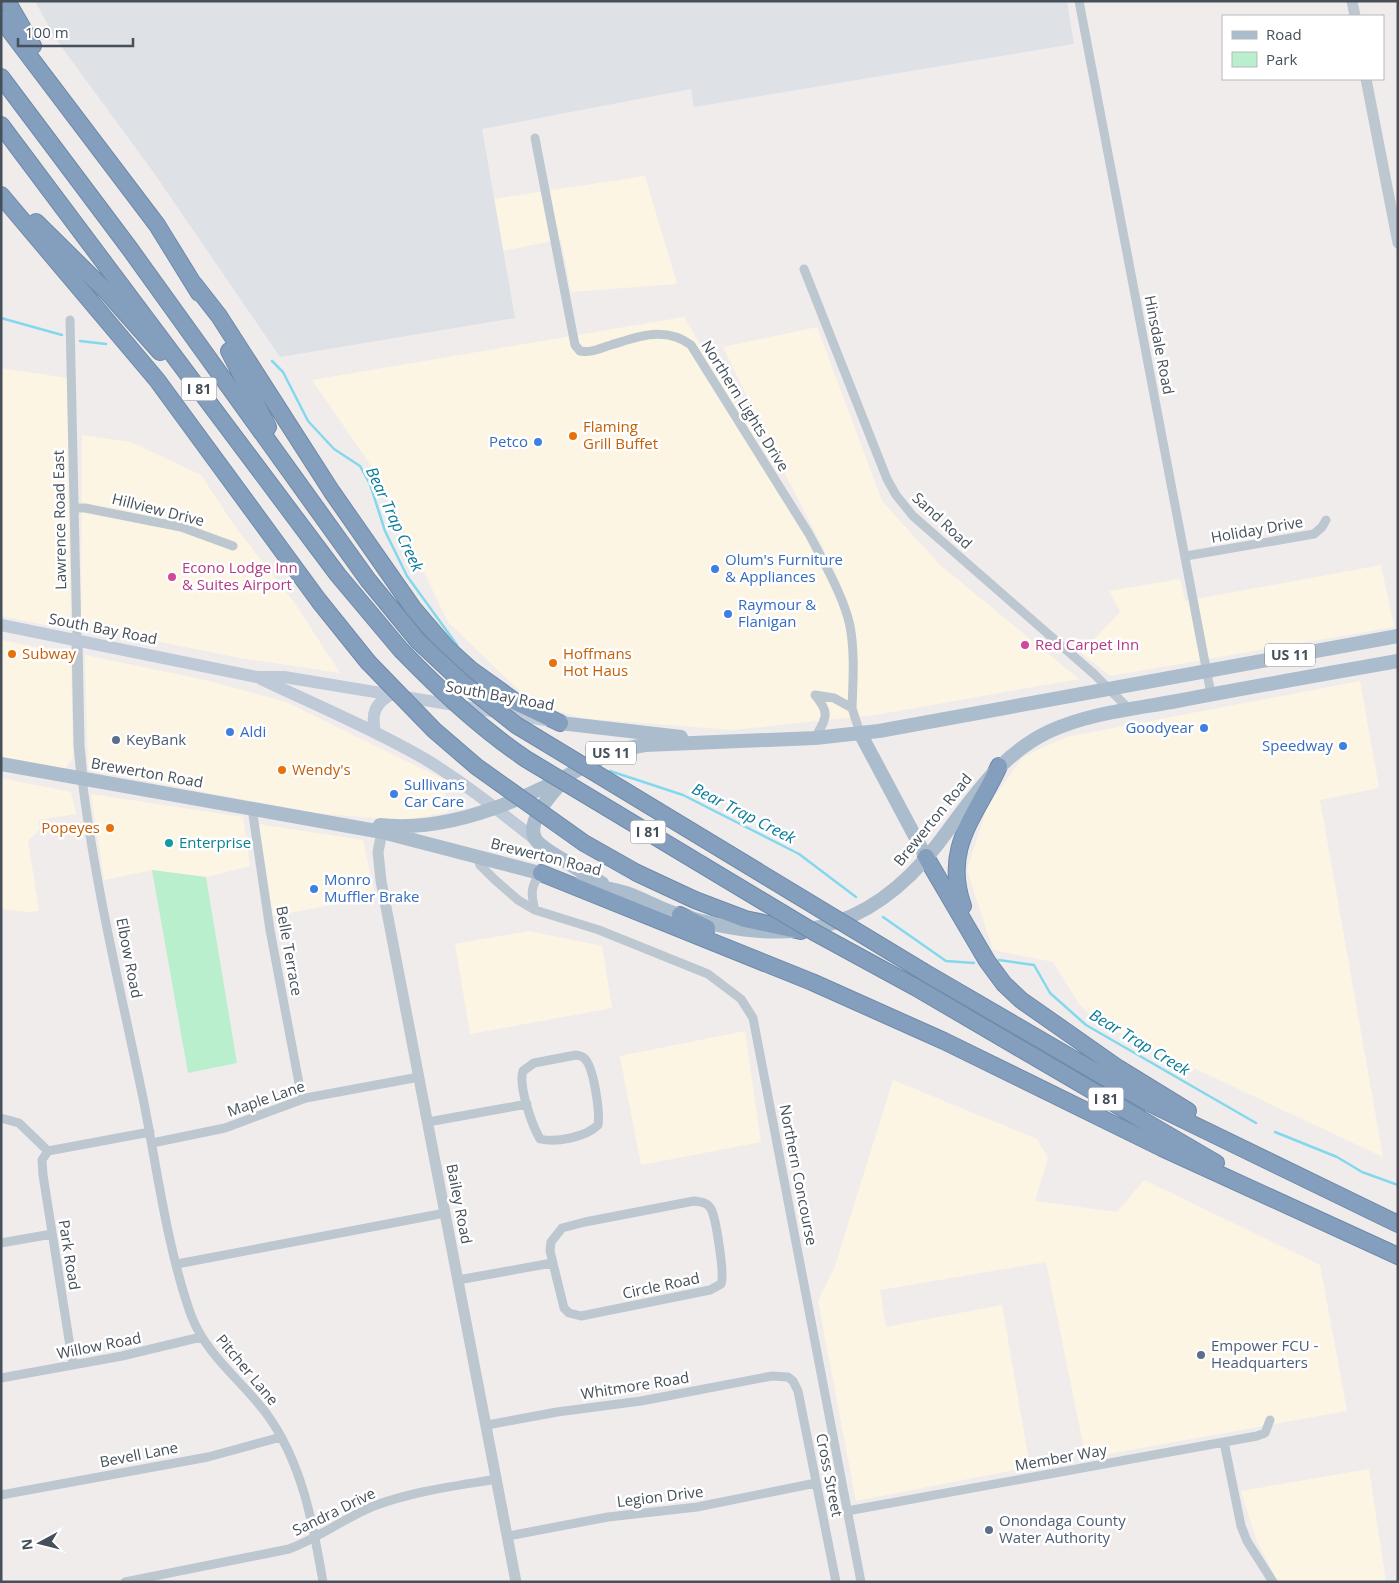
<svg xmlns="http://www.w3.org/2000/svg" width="1399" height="1583" font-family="'Open Sans',sans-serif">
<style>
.commercial{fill:#fcf5e4}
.airport{fill:#dee1e5}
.green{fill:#b9efcd}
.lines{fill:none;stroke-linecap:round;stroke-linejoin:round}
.stream{stroke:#84d8ed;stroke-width:2.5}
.motorway-casing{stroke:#6e8aa9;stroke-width:18}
.minor{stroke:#bdc7d0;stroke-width:9}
.tertiary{stroke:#bdc7d0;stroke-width:11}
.secondary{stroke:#becad7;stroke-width:12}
.primary{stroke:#abbccd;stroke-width:14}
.motorway{stroke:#839fbd;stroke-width:16}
.motorway-bridge-casing{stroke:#6e8aa9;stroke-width:18;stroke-linecap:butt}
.motorway-bridge{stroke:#839fbd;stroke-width:16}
.food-dot{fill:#e8710a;stroke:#fff;stroke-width:2}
.shop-dot{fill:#3f7fe0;stroke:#fff;stroke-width:2}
.hotel-dot{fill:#d1479c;stroke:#fff;stroke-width:2}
.service-dot{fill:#5c6f8a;stroke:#fff;stroke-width:2}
.culture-dot{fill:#0f9aa8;stroke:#fff;stroke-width:2}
.labels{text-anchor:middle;stroke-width:5;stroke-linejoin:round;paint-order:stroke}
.shield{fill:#fff;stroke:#7d848c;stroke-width:1}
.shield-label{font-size:14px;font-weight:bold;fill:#45505a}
.street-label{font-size:15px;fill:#45505a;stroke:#fff}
.food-label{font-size:15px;fill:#c56008;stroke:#fff;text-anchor:start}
.shop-label{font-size:15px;fill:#366cbe;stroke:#fff;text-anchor:start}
.hotel-label{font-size:15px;fill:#b23c85;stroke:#fff;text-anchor:start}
.service-label{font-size:15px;fill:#4e5e75;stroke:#fff;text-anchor:start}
.culture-label{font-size:15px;fill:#0d838f;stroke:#fff;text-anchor:start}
.water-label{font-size:16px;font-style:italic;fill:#0a7c9a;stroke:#fff}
</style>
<rect width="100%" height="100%" fill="#f0ecec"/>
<!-- commercial -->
<path class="commercial" d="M645,176l32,108 -106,8 -10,-53 -58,12 -9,-52z
M684,317l154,260 -63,-123 -52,-107 94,-20 65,174 58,64 139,114 -204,36 -143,15 -151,-12 -50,-16 -83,-80 -72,-149 -64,-93z
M1,368l66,10 4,246 -6,5 -64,-13z
M82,435l49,7 70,33 35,53 58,74 46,71 -100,-15 -155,-31 -4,-6z
M1381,565l13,62 -284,49 -29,-23 39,-41 -11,-21 71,-12 5,22z
M1,640l64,13 6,8 2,97 -8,11 -64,-10z
M85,655l120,25 81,22 157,77 5,33 -37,7h-27l-69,-6 -227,-43z
M1360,681l19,107 -59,12 63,357 -283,-133 -20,-19 -27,-43 -60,-12 -26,-80 20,-63 36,-50 43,-20z
M1,778l70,14 5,22 -38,6 2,9 -12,12 11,70 -11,1 -27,-3z
M91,794l152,23 7,49 -44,11 -54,-7 -48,10z
M258,824l105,16 12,57 -102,19z
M529,931l73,15 10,62 -142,26 -15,-90z
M745,1031l16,111 -120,23 -21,-109z
M893,1080l144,59 11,19 -13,43 82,11 27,-32 176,85 27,146 -261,47 -40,-196 -166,28 6,37 116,-22 28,162 -174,34 -38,-200 16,-32z
M1369,1469l17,113h-108l-22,-43 -15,-48z"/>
<!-- airport -->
<path class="airport" d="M35,1h1032l7,43 -380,63 -3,-18 -209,40 33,189 -235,39 -126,-184 -99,-135z"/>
<!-- green -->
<path class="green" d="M152,870l54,7 31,186 -49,10z"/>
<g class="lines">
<!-- stream -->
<path class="stream" d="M1,318l61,17
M80,341l26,3
M272,361l11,11 25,49 26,28 26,17 10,18 15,47 22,45 50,69
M610,771l73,24 116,59 57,43
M883,917l63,44 28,2
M999,960l35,5 16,28 36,32 170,98
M1275,1132l62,25 25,15 36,13"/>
<!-- motorway casing -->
<g class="motorway-casing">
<path id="motorway" d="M7,1l26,45
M1,19l156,206 42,68
M1,77l129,172 238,331 50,61
M1,125l337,450 63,75
M1,195l156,185 162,221 49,61
M36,222l70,69 54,61
M194,284l25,32 113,176 81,116 35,41 22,20 46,33 44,21
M229,351l39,76
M926,857l61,104 17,23 17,16 97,68 70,43
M541,873l271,109 132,59 218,107 236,108
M637,873l58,27 50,19 56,12
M963,906c-21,-59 14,-91 36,-140
M680,915l27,13
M924,972l225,131 249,121
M915,987l301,176"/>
</g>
<!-- minor -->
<path class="minor" d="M1079,1l132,693
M535,138l40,207 5,6c12,2 20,-3 31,-6 27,-9 55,-19 80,0l118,189c14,27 35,63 41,92 5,27 3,55 2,82
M804,269l83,210 9,16 17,21 181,158 35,35
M70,320l7,320
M75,508h10l96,19 52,19
M1186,556l128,-22 8,-7 4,-7
M815,695l19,3 18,10 8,25
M815,738c11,-20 16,-24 0,-43
M82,778c13,108 39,214 61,320 14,70 24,150 48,217 15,40 50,65 75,98 36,49 47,110 57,169
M252,808l18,122 32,169
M477,856l3,9 14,14 24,21 17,10 64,20 109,44 33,25 12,19 108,564
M535,910c-4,-15 -5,-24 6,-37
M576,1055c3,1 6,1 8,3 10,8 16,55 14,67 -12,12 -42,18 -58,14 -8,-14 -22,-53 -17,-68l11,-8z
M1,1118l18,5 29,28
M428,1122l99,-18
M152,1143l73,-15 81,-30 113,-21
M48,1151l-6,9 1,15 30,190
M48,1151l102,-19
M694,1201c7,1 13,1 17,8 5,9 14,67 10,75l-11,6 -129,26 -12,-3 -5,-5 -14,-57 1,-9 11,-14 23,-6z
M1,1243l51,-9
M177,1264l268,-51
M458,1280l94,-17
M1,1378l121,-22 79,-19
M487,1425l70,-13 84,-11 131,-25 16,1 5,4 5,10 38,191
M1224,1442l17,84 6,15 26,41
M1,1495l207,-38 73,-20
M847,1511l410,-75 8,-3 5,-13
M508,1536l100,-19 89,-10 119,-24
M125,1582l164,-33c30,-11 55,-31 85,-43 39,-15 82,-20 123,-27"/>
<!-- tertiary -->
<path class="tertiary" d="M1352,1l3,15
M1366,79l32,164
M77,640l2,105 3,33
M382,832l-4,20 3,29 135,701"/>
<!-- secondary -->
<path class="secondary" d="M1,625l256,52h27l261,43
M261,679c55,26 112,50 164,80 40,24 75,53 111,81
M375,732c-4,-19 0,-29 17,-38"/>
<!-- primary -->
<path class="primary" d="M560,723l121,14
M860,733l66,124
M1,764l381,68 169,44
M564,780c-11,12 -40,42 -28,60 6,8 21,16 29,21 12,8 24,16 37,22
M380,825c53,6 109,-12 156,-34 30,-13 56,-31 87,-42l22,-4 170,-7 64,-7 519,-95
M580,883c16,3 33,6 49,11 17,6 33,16 51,21 106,33 186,21 257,-70 33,-43 61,-89 111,-113 40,-19 86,-23 129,-31 73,-14 147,-27 221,-40"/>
<!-- motorway -->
<use href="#motorway" class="motorway"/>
<!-- motorway-bridge casing -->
<g class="motorway-bridge-casing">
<path id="motorway-bridge" d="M418,641l45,42 53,42 408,247
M401,650c39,40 78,77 125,109l288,173 101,55
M368,662l66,68 43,37 107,76 53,30"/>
</g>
<!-- motorway-bridge -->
<use href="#motorway-bridge" class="motorway-bridge"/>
</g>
<!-- markers -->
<g class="food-dot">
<circle cx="573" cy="436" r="5"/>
<circle cx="12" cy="654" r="5"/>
<circle cx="553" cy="663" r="5"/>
<circle cx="282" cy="770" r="5"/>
<circle cx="110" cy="828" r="5"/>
</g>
<g class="shop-dot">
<circle cx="538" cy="442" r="5"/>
<circle cx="715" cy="569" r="5"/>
<circle cx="728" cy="614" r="5"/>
<circle cx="1204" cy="728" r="5"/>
<circle cx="230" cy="732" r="5"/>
<circle cx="1343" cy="746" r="5"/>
<circle cx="394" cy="794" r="5"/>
<circle cx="314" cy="889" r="5"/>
</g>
<g class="hotel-dot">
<circle cx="172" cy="577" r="5"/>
<circle cx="1025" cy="645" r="5"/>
</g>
<g class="service-dot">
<circle cx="116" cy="740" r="5"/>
<circle cx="1201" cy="1355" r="5"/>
<circle cx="989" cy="1530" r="5"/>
</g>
<circle class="culture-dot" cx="169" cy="843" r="5"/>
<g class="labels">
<!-- shield labels -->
<g class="shield">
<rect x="181.5" y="377.5" width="35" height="23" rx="4"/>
<rect x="1265" y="643.5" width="50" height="23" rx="4"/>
<rect x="586" y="741.5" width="50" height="23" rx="4"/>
<rect x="630.5" y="820.5" width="35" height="23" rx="4"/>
<rect x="1088.5" y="1087.5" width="35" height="23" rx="4"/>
</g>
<g class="shield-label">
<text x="199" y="394">I 81</text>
<text x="1290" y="660">US 11</text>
<text x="611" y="758">US 11</text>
<text x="648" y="837">I 81</text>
<text x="1106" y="1104">I 81</text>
</g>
<!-- street labels -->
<g class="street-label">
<text transform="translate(1159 345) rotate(79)" y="5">Hinsdale Road</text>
<text transform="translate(745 406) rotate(58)" y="5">Northern Lights Drive</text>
<text transform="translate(158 510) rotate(14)" y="5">Hillview Drive</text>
<text transform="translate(60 520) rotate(-91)" y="5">Lawrence Road East</text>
<text transform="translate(942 521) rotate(43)" y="5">Sand Road</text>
<text transform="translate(1257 530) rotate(-10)" y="5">Holiday Drive</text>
<text transform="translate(103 629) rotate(11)" y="5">South Bay Road</text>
<text transform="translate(500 696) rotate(10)" y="5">South Bay Road</text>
<text transform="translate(147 773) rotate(10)" y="5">Brewerton Road</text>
<text transform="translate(933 820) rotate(-51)" y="5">Brewerton Road</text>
<text transform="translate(546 857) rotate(14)" y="5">Brewerton Road</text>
<text transform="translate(289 951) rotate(80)" y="5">Belle Terrace</text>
<text transform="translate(129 958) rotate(79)" y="5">Elbow Road</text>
<text transform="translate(266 1099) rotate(-19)" y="5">Maple Lane</text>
<text transform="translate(798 1175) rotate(79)" y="5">Northern Concourse</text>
<text transform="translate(459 1204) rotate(79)" y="5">Bailey Road</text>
<text transform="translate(69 1255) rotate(81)" y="5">Park Road</text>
<text transform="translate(661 1286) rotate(-12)" y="5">Circle Road</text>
<text transform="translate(99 1346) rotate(-11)" y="5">Willow Road</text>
<text transform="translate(247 1370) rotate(50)" y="5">Pitcher Lane</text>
<text transform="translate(635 1386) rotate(-9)" y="5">Whitmore Road</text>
<text transform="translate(139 1455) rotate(-11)" y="5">Bevell Lane</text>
<text transform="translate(1061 1458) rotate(-10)" y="5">Member Way</text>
<text transform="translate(829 1475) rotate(79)" y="5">Cross Street</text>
<text transform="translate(660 1497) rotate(-7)" y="5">Legion Drive</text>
<text transform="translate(334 1512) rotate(-26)" y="5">Sandra Drive</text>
</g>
<!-- food labels -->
<g class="food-label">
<text x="583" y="432">Flaming<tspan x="583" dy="17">Grill Buffet</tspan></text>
<text x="22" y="659">Subway</text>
<text x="563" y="659">Hoffmans<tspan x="563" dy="17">Hot Haus</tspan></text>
<text x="292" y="775">Wendy's</text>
<text x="100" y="833" text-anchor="end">Popeyes</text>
</g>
<!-- shop labels -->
<g class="shop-label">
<text x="528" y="447" text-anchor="end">Petco</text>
<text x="725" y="565">Olum's Furniture<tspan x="725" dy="17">&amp; Appliances</tspan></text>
<text x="738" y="610">Raymour &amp;<tspan x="738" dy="17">Flanigan</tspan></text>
<text x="1194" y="733" text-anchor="end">Goodyear</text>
<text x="240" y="737">Aldi</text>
<text x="1333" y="751" text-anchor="end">Speedway</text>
<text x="404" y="790">Sullivans<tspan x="404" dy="17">Car Care</tspan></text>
<text x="324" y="885">Monro<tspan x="324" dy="17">Muffler Brake</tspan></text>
</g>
<!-- hotel labels -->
<g class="hotel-label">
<text x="182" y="573">Econo Lodge Inn<tspan x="182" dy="17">&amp; Suites Airport</tspan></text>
<text x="1035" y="650">Red Carpet Inn</text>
</g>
<!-- service labels -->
<g class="service-label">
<text x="126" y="745">KeyBank</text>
<text x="1211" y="1351">Empower FCU -<tspan x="1211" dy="17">Headquarters</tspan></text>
<text x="999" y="1526">Onondaga County<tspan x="999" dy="17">Water Authority</tspan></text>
</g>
<!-- culture labels -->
<g class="culture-label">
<text x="179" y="848">Enterprise</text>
</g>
<!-- water labels -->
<g class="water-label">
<text transform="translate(395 519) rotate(65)" y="6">Bear Trap Creek</text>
<text transform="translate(744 813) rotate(27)" y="6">Bear Trap Creek</text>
<text transform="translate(1140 1042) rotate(31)" y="6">Bear Trap Creek</text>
</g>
</g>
<!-- border -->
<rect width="1399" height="1583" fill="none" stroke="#45505a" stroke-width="5"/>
<!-- legend -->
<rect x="1222" y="15" width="162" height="65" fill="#ffffff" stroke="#b5b9bd"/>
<rect x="1232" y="31" width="25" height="8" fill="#abbccd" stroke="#b5b9bd"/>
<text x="1266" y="40" font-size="15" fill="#45505a">Road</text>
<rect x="1232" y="52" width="25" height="15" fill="#b9efcd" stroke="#b5b9bd"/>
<text x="1266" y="65" font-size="15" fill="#45505a">Park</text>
<!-- north arrow -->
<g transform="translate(40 1543) rotate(263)" stroke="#ffffff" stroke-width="4" paint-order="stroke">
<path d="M0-4L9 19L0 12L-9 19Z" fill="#45505a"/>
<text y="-8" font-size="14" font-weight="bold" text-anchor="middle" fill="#45505a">N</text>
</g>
<!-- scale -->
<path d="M18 38v8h115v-8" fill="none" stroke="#45505a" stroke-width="2.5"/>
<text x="25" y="38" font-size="15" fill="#45505a" stroke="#ffffff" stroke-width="4" paint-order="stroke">100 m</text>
</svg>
